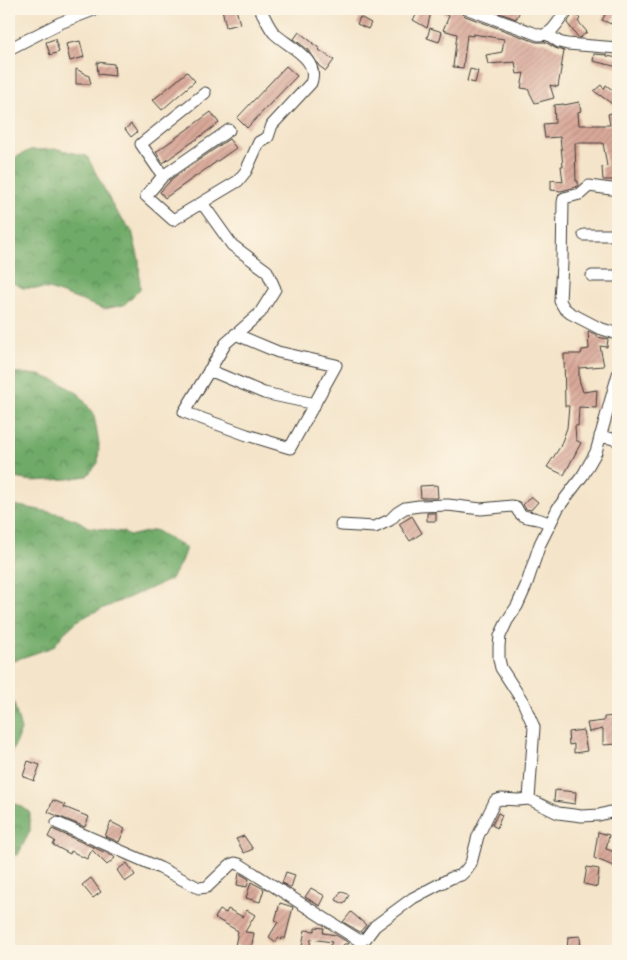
<svg xmlns="http://www.w3.org/2000/svg" width="627" height="960" font-family="'Architects Daughter',sans-serif">
<style>
.forest{fill:url(#forest-crowns);stroke:#466342}
.building{fill:url(#building-hatch)}
.lines{fill:none;stroke-linecap:round;stroke-linejoin:round}
.minor-casing{stroke:#3c3a36;stroke-width:13}
.minor{stroke:#fff;stroke-width:11}
</style>
<defs>
<pattern id="forest-crowns" width="20" height="18" patternUnits="userSpaceOnUse" patternTransform="scale(1.25)"><rect width="20" height="18" fill="#6faa68"/><path d="M2 6a3 3 0 1 1 6 0M12 15a3 3 0 1 1 6 0" fill="none" stroke="#5a8a55"/></pattern>
<pattern id="building-hatch" width="6" height="6" patternUnits="userSpaceOnUse" patternTransform="scale(1.25)"><rect width="6" height="6" fill="#d9a99a"/><path d="M-1 1l2-2M0 6l6-6M5 7l2-2" fill="none" stroke="#ba9184"/></pattern>
</defs>
<rect width="100%" height="100%" fill="#fcf5e5"/>
<filter id="ink" filterUnits="userSpaceOnUse"><feTurbulence type="fractalNoise" baseFrequency=".02" numOctaves="2"/><feDisplacementMap in="SourceGraphic" scale="10" xChannelSelector="R" yChannelSelector="G"/><feConvolveMatrix kernelMatrix="1 2 1 2 8 2 1 2 1" color-interpolation-filters="sRGB"/></filter>
<filter id="wash" filterUnits="userSpaceOnUse"><feTurbulence type="fractalNoise" baseFrequency=".0096" numOctaves="4" result="noise"/><feDisplacementMap in="SourceGraphic" scale="20" xChannelSelector="R" yChannelSelector="G"/><feGaussianBlur stdDeviation="1.12" result="paint"/><feColorMatrix in="noise" values="0 0 0 0 0 0 0 0 0 0 0 0 0 0 0 0 0 1.4 0 .05"/><feComposite in="paint" operator="in"/></filter>
<g filter="url(#wash)">
<rect width="100%" height="100%" fill="#f4e4c9"/>
<!-- forest -->
<path class="forest" d="M58,149l29,7 28,54 17,21 7,29 1,29 -16,16 -20,4 -55,-20 -26,-1 -14,-7v-120l21,-11z
M9,372l31,3 21,8 18,11 15,21 5,29 -1,19 -11,13 -19,3 -36,2 -23,-4z
M9,504l51,10 19,7 9,6 35,5 6,4 26,-6 31,18 -6,16 -10,16 -78,33 -15,8 -13,12 -11,14 -35,12 -9,4z
M9,695l4,5 8,30 -9,22 -3,1z
M9,802l5,1 16,9v19l-12,24h-9z"/>
<g id="blocks">
<!-- building -->
<path class="building" d="M222,9h14l4,15 -14,3z
M404,9h28l-5,19 -14,-8 4,-6z
M433,9h28l1,4 3,3 71,26h9l10,6 9,3 -6,36 -8,-2 4,13 -19,5 -7,-14 -7,-1 3,-15 -7,1 -2,-12 -27,2 -2,-9 16,-3 2,-13 -31,-5v2l-6,-1 -4,33 -10,-1 4,-33 -14,-4 6,-14z
M493,9h28l-5,10 -19,-7z
M596,9h22v1l-7,14 -9,-4 3,-5z
M574,12l6,7 -2,2 9,11 -7,6 -2,-1 -11,-14z
M360,17l11,6 -3,6 -11,-5z
M430,28l12,4 -3,10 -12,-4z
M299,32l14,11h-1l8,6 -1,1 15,10 -8,11 -7,-5 -6,-10 -6,-7 -13,-10z
M55,39l4,13 -9,3 -4,-13z
M80,41l4,16 -14,4 -4,-17z
M594,54l13,1v1l11,2v9l-25,-6z
M97,62l17,2 1,12 -17,-2z
M286,66l11,10 -50,52 -10,-10z
M76,69l13,7 2,8h-15z
M470,69l8,2 -3,12 -8,-2z
M187,72l8,9 -33,29 -9,-10z
M601,85l3,4 2,-4 12,9v14l-24,-17z
M579,102l2,9 -3,1 1,13h31l-2,-11 10,-3v48l-3,1 2,20h-14l-1,-13 5,-1 -4,-23h-28l1,38h2v4l-2,2 -15,4 -10,-1v-10l12,2 -2,-16h2l-3,-29 -15,1 -2,-14 12,-1 -1,-18 10,-1v1z
M211,112l8,11 -56,40 -7,-11z
M131,124l6,8 -6,5 -6,-8z
M229,139l7,9 -71,50 -5,-6 10,-11v-1z
M588,331l9,4v2l11,2 -1,8 -7,-1 4,20 -25,2v11l4,13 14,-2 -1,18 -17,-1 -1,19h-3l1,14 5,3 -17,32 -17,-8 13,-20 7,-19 2,-22h-4l-1,-52h17l1,-4 7,-1z
M437,485l1,13h-17l-1,-12z
M531,496l7,6 -7,8 -5,-1 -3,-4z
M427,513h9v8h-9z
M412,516l10,17 -12,8 -11,-17z
M618,716v28l-15,1v-16l-14,3 -2,-9 17,-2v-4z
M583,730l4,21 -13,2v-9l-5,1 -1,-13z
M28,761l12,4 -6,16 -11,-5z
M555,790l21,2 -1,12 -21,-3z
M53,800l12,5 -1,2 25,10 -4,10 -37,-15z
M498,813l4,2 -5,13 -5,-3z
M111,822l14,7 -6,13 -14,-6z
M52,829l61,27 2,2 -8,7 -15,-15 -5,9 -16,-8 -1,3 -17,-9 2,-4 -7,-4z
M598,832l11,3 -3,14 12,4v15l-24,-10z
M244,836l9,13 -9,4 -8,-14z
M127,863l8,12 -10,7 -8,-12z
M587,867l12,2 -2,18 -13,-3z
M286,872l9,3 -4,13 -9,-5z
M239,873l10,6 -2,8 -10,-2z
M91,878l10,14 -8,6 -11,-13z
M251,882l13,7 -4,13 -14,-4z
M311,888l14,8 -5,10 -15,-9z
M341,891l8,4 -5,9 -8,-4z
M280,903l13,4 -8,32 -3,-2 -1,3 -3,-2 -2,4 -7,-5 9,-15 -3,-1z
M228,909l15,8 4,-7 8,5 -10,17 9,1 -3,17 -16,-4 3,-15 -23,-13 5,-8 6,3z
M351,912l15,13 -6,7 -17,-10z
M315,927l9,1 -1,5 13,2 13,8v1h-5l-5,7h-12l5,-9 -21,-3 -2,12h-8l4,-21 10,1z
M580,936l1,15h-14l1,-14z"/>
</g>
</g>
<g filter="url(#ink)">
<use href="#blocks" fill-opacity="0" stroke="#3c3a36" stroke-width="1"/>
<g class="lines">
<!-- minor casing -->
<g class="minor-casing">
<path id="minor" d="M468,9l71,26c14,1 21,-17 28,-26
M547,34l12,8 8,2 51,4
M9,49l51,-26 36,-14
M229,130l-66,46 -17,20 27,24 65,-39 8,-10 13,-29 9,-5 4,-12 39,-42c9,-25 -23,-36 -37,-50 -6,-7 -9,-16 -14,-24
M163,176l-22,-32 64,-51
M618,188l-7,1 -22,-3 -9,8 -16,4 -1,4 -1,61 -2,38 4,7 6,5 29,15 19,6
M202,203l30,42 35,26 8,18 -15,24 -34,30 -42,69 63,23 43,13 46,-83 -58,-13 -43,-18
M584,235h34
M592,276h26
M209,370l55,23 51,11
M600,436l18,4
M341,525l34,2 15,-7 7,-7 8,-5 14,-2 29,-1 33,4 31,-3 4,1c5,12 11,9 21,12 5,1 9,3 13,5
M529,799l5,-72 -11,-25 -22,-34 -2,-9v-13l1,-10 7,-15 10,-15 9,-20 14,-42 18,-36 25,-33 13,-23 22,-78
M57,823l103,45 39,20 8,-1 23,-22 5,-2 4,1 121,77 6,-3 9,-12 38,-28 38,-20 10,-3 5,-5 5,-7 7,-27 17,-35 6,-2 17,1 11,-1 29,14 24,3 17,-1 19,-5"/>
</g>
<!-- minor -->
<use href="#minor" class="minor"/>
</g>
</g>
<!-- margin -->
<rect width="627" height="960" fill="none" stroke="#fcf5e5" stroke-width="30"/>
</svg>
